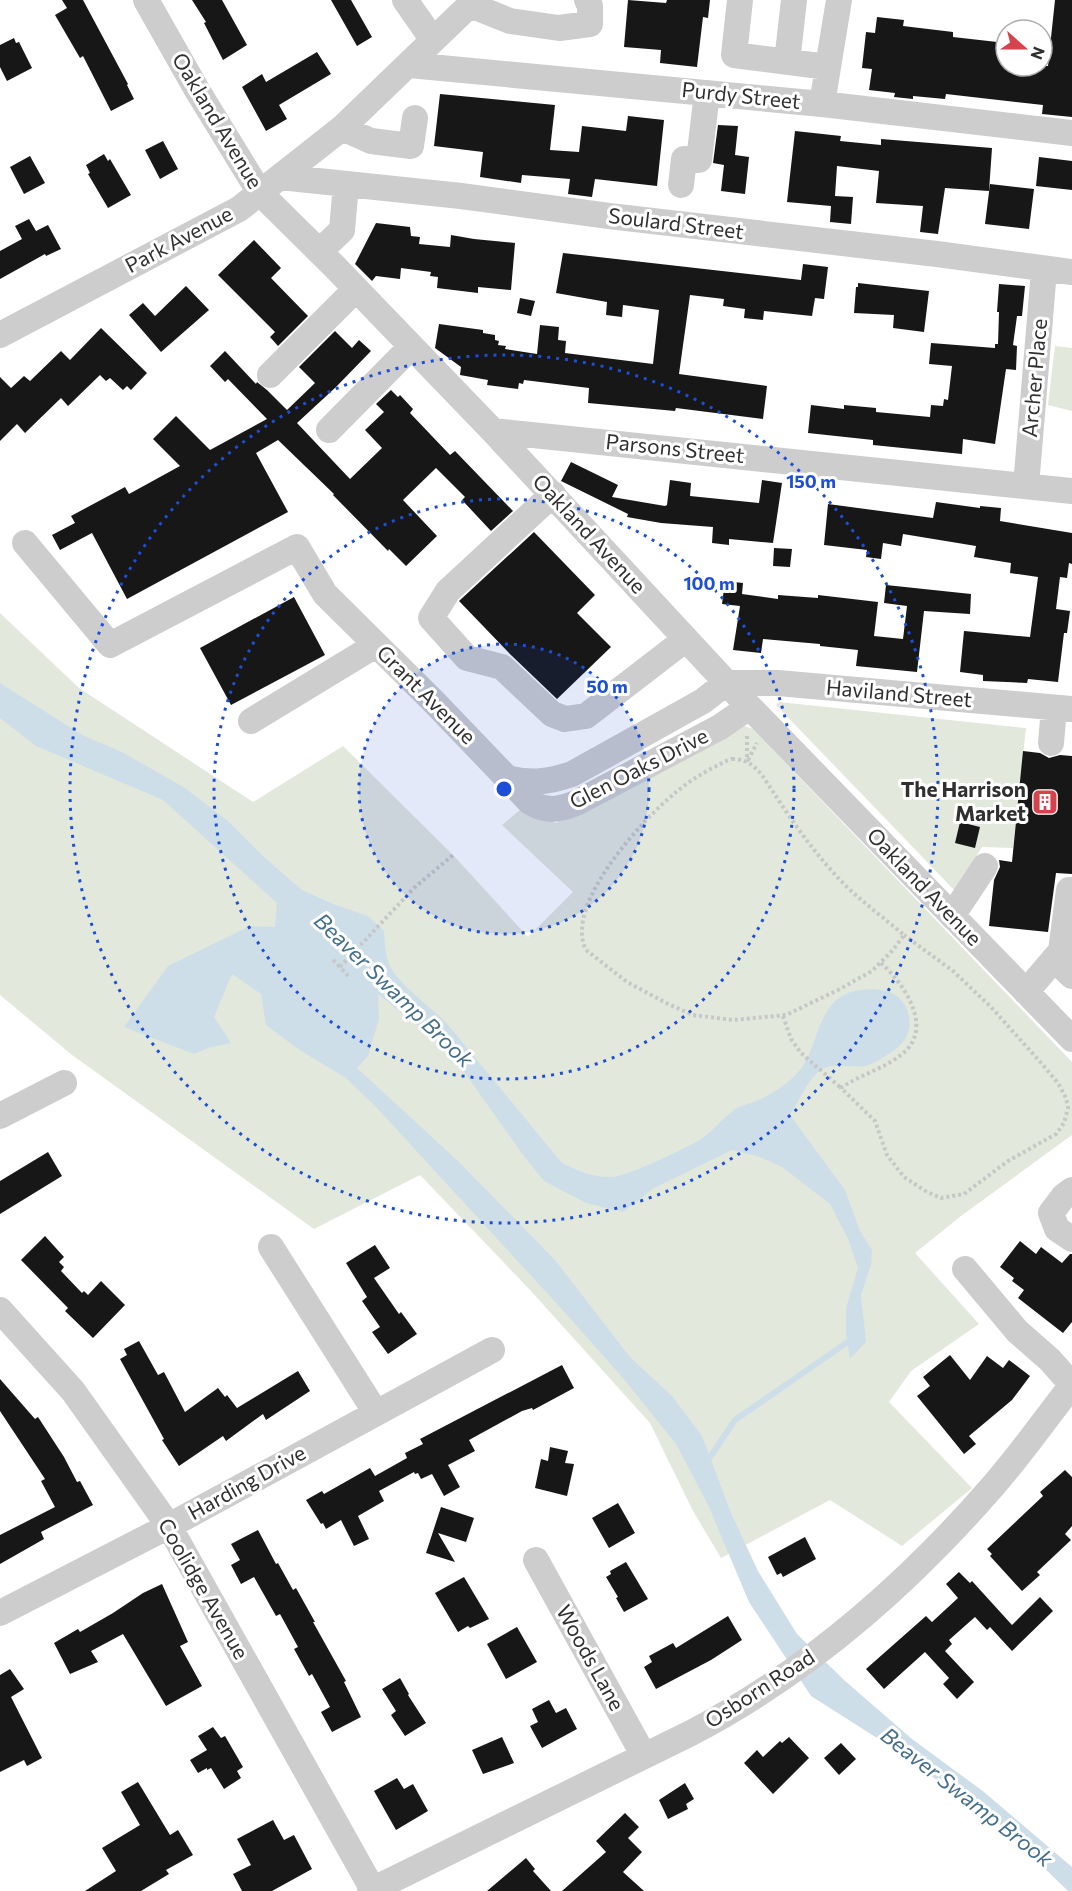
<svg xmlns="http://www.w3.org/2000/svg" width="1072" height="1891" font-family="Commissioner,sans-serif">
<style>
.green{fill:#e3e8dc}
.water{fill:#cddee9}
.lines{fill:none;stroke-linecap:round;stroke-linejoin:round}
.stream{stroke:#cddee9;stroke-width:6}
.building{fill:#171717}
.path{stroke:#c7c7c7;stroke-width:4;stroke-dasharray:3 3;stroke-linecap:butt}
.minor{stroke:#cdcdcd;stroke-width:26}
.ring{fill:none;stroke:#1d4ed8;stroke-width:3;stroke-dasharray:3 6}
.labels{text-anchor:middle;stroke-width:6;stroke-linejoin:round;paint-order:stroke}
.street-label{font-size:21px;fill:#303030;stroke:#fff}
.poi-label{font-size:21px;font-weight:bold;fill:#303030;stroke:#fff;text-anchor:end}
.water-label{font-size:22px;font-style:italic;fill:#456f8b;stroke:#fff}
.centre{fill:#1d4ed8;stroke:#fff;stroke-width:3}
.ring-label{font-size:18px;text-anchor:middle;font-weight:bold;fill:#1d4ed8;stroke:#fff;stroke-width:6;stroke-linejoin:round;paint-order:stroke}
</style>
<rect width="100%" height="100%" fill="#fff"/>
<!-- green -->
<path class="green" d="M1055,346l17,2v63l-24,-6z
M0,613l79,75 174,114 90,-56 110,109 75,82 45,-45 -71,-67 19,-16 35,14 175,-95 11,-3 11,4 319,333v73l-111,81 -46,37 64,71 -68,47 -22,31 83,86 -70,58 -72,-46 -109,58 -28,-47 -43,-88 -120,-133 -110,-115 -106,54 -242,-174 -72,-60z
M779,702l247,26 -13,120 -31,-1 -27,44 -179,-186z"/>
<!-- water -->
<path class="water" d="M0,683l84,53 38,16 63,36 43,33 36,36 38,33 31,14 35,12 16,15c1,11 1,22 5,33 8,20 44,44 60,62l113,137c16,8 30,14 48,14 15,1 76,-29 91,-38 13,-9 22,-21 34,-30 6,-4 15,-5 21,-8 17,-7 32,-17 44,-31 18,-23 17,-63 46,-76 11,-5 29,-6 40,-3 22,5 31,34 17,51 -6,8 -29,22 -38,24 -15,2 -36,-5 -48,7 -10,9 -19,30 -27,42l55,75 15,41 12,19 -1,15 -10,30 5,47 -16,17 -4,-24v-27l12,-40 -10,-29 -18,-35 -48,-37 -25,-11 -25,-6 -78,38 -31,24 -37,-9 -42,-22 -21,-26 -75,-106 -70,-55 1,25 -11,37 -11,12 102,94 96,98 75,97 42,39 30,40 29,77 27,58 39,63 47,46 68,59 72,53 88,75v24h-4l-68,-66 -112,-80 -77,-49 -62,-94 -40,-95 -33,-63 -53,-66 -65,-73 -182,-198 -30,-29 -48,-29 -32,-24 -5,-31 -29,-20 -18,43 17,26 -23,5 -14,6 -70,-27 44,-61 82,-40 25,1 2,-24 -114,-103 -127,-54 -36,-28z"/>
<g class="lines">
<!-- stream -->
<path class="stream" d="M706,1463l29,-43 117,-81"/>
</g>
<!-- building -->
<path class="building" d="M62,0h21l45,84 -1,1 7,14 -23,12 -28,-55 -3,2 -25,-43 12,-7z
M192,0h30l25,45 -24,15 -19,-37 2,-1z
M331,0h20l21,37 -15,9z
M628,0l38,3 1,-3h43l-2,18 -5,-1 -6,50 -37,-4 1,-13 -37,-3z
M1055,0h17v117l-30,-3 1,-9 -97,-11 -1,5 -32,-3v3l-19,-2 1,-4 -26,-3 3,-21 -10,-1 4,-36 9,1 2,-16 27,3 -1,6 50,6v5l53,6v23h42z
M14,38l2,5 3,-1 13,26 -25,13 -7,-14v-22z
M317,52l14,22 -52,31 8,14 -21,12 -24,-44 20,-13 4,8z
M440,94l115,11 -5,45 29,2 3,-26 44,5 2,-15 36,4 -7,66 -62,-7 -3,18 -24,-3 2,-15 -48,-4 -1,8 -41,-6 3,-25 -49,-6z
M718,125l20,1 -3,29 14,2 -4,37 -24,-3 3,-26 -11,-2z
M795,131l46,5 -1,5 41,4v-6l111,9 -3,43 -44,-3 -7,46 -18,-2 3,-26 -47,-3 3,-32 -42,-5 -2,30 18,1 -2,27 -21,-2 1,-16 -44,-4z
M163,141l15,28 -18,10 -15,-29z
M104,154l4,7 2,-2 21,36 -23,13 -20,-34 2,-1 -4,-8z
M30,156l15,27 -21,11 -14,-27z
M1039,157l33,4v29l-36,-4z
M990,184l44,5 -5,40 -44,-5z
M29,219l7,12 12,-6 13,24 -15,7 -1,-2 -45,25v-28l22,-12 -7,-13z
M376,223l34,4 1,9 9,1 -1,7 31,3 1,-12 23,4 41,4 -4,47 -33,-3v6l-41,-5 1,-11 -8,-1 1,-4 -30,-4 -1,11 -24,-3 -4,5 -17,-17z
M254,240l27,28 -10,10 37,38 -30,30 -8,-9 5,-5 -57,-57z
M563,253l238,27 2,-16 25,3 -4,32 -9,-1 -3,18 -48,-5 -1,9 -19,-2 1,-9 -22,-3 1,-7 -34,-4 -11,79 88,12 -4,33 -87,-11 -1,3 -87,-8 1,-15 -65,-8 -1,4 -4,-1 -1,6 -31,-4 1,-5 -28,-5 1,-8 -26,-19 4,-24 44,6v3l12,2v5l4,1 -1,4 8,1 -1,3 32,5 3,-29 19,2 -1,13 8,1 -1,12 88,11 6,-54 -36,-5 -1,12 -16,-2 1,-13 -51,-9z
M858,283l71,8 -5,41 -31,-4 1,-13 -40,-2 2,-26h2z
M999,284l26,2 -3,30h-5l-4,29 4,1 -1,24 -10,-1 -11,75 -32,-5 -1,15 -89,-9v-5l-65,-7 3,-28 33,4v-4l32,3v4l54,5 1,-12 12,1 1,-7 4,1 4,-34 -23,-2 2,-21 64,5v-4h3l1,-32h-2z
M186,286l23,24 -48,42 -32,-37 14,-12 12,13z
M520,298l15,3 -4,15 -14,-3z
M101,328l46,45 -16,17 -4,-4 -4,4 -13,-12 -4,3 -6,-6 -32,31 -7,-8 -36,35 -8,-9 -17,17v-64l11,11 13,-12 6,5 31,-30 9,9z
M335,331l17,17 7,-8 12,11 -35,36 -39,36 53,56 32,-31 -17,-18 19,-18 -8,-8 15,-14 7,7 2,-2 13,14 -3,4 40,42 5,-4 58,60 -22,20 -29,-31 3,-3 -29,-29 -33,32 34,36 -31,30 -17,-17 -1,2 -55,-56 1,-1 -56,-54 -22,13 32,59 -161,87 -35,-66 -32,17 -8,-15 23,-12 -4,-7 54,-29 4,7 51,-28 -27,-27 23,-23 34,34 57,-31 -39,-40 -3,3 -15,-16 15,-15 31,33 1,-2 10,8 20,20 28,-27 -16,-16z
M571,462l47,23 -6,12 53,9 2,-1 3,-25 21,3 -1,13 69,7 3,-23 20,3 -9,60 -44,-4v6l-17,-2 1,-16 -52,-4 -34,-6 1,-3 -67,-33z
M936,502l44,6v-2l21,2 -1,13 72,12v31l-3,-1 -2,15 -7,-1 -4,32 14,2 -3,22h-3l-6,49 -30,-3 -1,4 -44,-2v-6l-23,-3 4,-41 66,6 8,-60 -28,-4 1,-10 -37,-6 2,-11 -73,-12 -2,12 -18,-3 -2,16 -15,-2 1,-7 -43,-5 4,-41 105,14z
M534,532l61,63 -18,18 34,34 -54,52 -46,-44 -52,-54z
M774,548l18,1 -2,18 -17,-1z
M725,581l18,2 -1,11 36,5v-4l40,3v-3l60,7 -4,34 29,3 4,-33 -23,-3 2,-18 85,9 -1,20 -46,-3 -7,61 -61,-6 2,-16 -38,-4v-2l-57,-5 -2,14 -28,-3 7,-44 -18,-2z
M294,597l31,58 -94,50 -31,-57z
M1023,751l17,2 9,5 11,-3 12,1v118l-16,-1 -8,59 -59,-6 5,-46 6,-13 -1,-7 13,2z
M960,822l20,5 -5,21 -20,-5z
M48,1152l14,24 -62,38v-33z
M45,1236l19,21 -5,5 5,5 -3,4 21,22 2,-2 4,4 13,-14 24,24 -32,33 -28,-27 3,-3 -47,-48z
M1020,1241l16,13 5,-7 21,16 8,-9h2v68l-9,11 -45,-35 6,-8 -12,-9 2,-3 -14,-11z
M375,1245l15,23 -16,10 25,36 2,-2 16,22 -29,20 -16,-22 8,-5 -18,-26 5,-4 -21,-34z
M139,1341l19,34 6,-3 21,40 33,-24 7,9 2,-2 10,13 61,-37 12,20 -44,29 -3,-6 -37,27 -3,-5 -44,30 -17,-26 2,-1 -44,-80 7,-4 -3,-6z
M950,1355l20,25 17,-24 16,12 6,-8 21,16 -18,24 -43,36 7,8 -12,10 -47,-58 13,-10 -7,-9z
M562,1365l12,23 -41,22 -1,-2 -10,3 -53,29 6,11 -27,14 12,22 -16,9 -12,-22 -11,5 -3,-6 -3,1 -1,-2 -35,19 5,10 -26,15 11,23 -15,7 -13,-26 -15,9 -3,-6 -2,1 -15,-24 16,-9 2,3 46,-26 5,8 32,-18 -2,-5 18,-9 -3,-5z
M0,1379l35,40 3,-2 26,40 13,25 3,-1 13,24 -52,27 3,7 -44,25v-29l55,-28 -14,-26 4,-2 -45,-68z
M550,1447l18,4 -3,12 9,1 -7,32 -32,-8 6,-29 7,2z
M1065,1470l7,7v49l-7,8 6,6 -34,32 3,3 -18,16 -32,-35 2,-2 -5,-5 56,-53 -3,-4z
M618,1503l17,30 -26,15 -17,-30z
M441,1507l33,11 -8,24 -28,-9 17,29 -29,-9z
M258,1530l18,34 2,-1 15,27 3,-2 19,34h-2l33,59 -2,1 17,35 -29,15 -11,-20 9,-5 -18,-33 -3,2 -15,-27 4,-2 -18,-33 -4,2 -22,-39 -13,7 -10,-19 9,-5 -9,-16z
M805,1537l11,22 -33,18 -2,-4 -4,2 -9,-18z
M626,1562l22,37 -24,13 -8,-14 2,-1 -12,-20 5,-3 -1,-3z
M959,1572l11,11 2,-2 40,44 28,-28 13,14 -41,40 -22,-24 -3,3 -12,-13 -26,23 3,4 -7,7 29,31 -17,17 -14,-15 6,-6 -24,-26 -41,37 -18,-20 60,-53 6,6 26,-24 -12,-14z
M464,1577l25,42 -19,9 -2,-2 -10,6 -23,-39z
M162,1584l26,58 -8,4 22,40 -36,20 -43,-72 -32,17 7,11 -28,12 -16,-31 24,-14 2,3 33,-19 30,-20z
M728,1616l14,24 -31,20 -55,29 -12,-22 8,-5 -3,-6 24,-13 3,5z
M517,1627l20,35 -31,17 -19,-35z
M10,1669l14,20 -13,8 31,61 -15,8 -3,-6 -24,12v-97z
M400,1678l9,16 -1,1 18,28 -21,13 -14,-21 5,-4 -14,-22z
M549,1700l7,13 10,-5 11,21 -35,19 -12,-22 8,-4 -6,-13z
M213,1727l8,11 4,-2 18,31 -6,4 4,7 -17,11 -13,-21 -4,2v-2l-9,5 -8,-13 17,-10 -9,-14z
M502,1737l12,26 -31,11 -11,-24z
M789,1737l20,21 -36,36 -29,-31 13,-13 6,7 17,-16 2,2z
M841,1743l15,16 -17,16 -15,-17z
M397,1778l7,11 9,-5 15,27 -32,19 -22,-39z
M138,1782l32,53 8,-5 15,25 -27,15 3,4 -28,17h-56l31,-20 -14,-23 38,-23 -19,-33z
M685,1783l9,16 -8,5 2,5 -20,10 -9,-19z
M625,1813l14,14 -11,11 14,14 -19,20 21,19h-82l44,-39 -10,-11z
M273,1820l11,20 10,-5 18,34 -40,22h-30l-9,-17 18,-9 -14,-26z
M526,1858l9,11 -2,2 18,20h-64z"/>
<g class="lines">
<!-- path -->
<path class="path" d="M747,736v26
M732,759c18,0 27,11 36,25 23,36 48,72 79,103 18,17 38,32 57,48l-11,15 -21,21 -34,19 -52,25 -53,5 -40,-5 -25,-11 -41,-22 -41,-32c-23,-45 57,-131 89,-157 15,-13 33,-23 51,-32z
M748,760l9,-17
M333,960l7,7
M881,963c23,21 54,65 21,91 -18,15 -43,21 -61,34l34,33 12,34 17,22 23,15 14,6 23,-4 44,-33 48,-27 8,-11 4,-15 -2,-10 -8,-15 -16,-19 -51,-57 -38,-36 -49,-36
M348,976l-8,-9 74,-79 39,-33
M783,1016l8,23 10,14 40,35"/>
<!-- minor -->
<path class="minor" d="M146,0l51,90 63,103 74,73 159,165 243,262 336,346
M405,0l28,40
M740,0l-6,55 94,12
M470,5l40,16 49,7 31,-4v-18l-3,-6
M787,62l7,-62
M409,65l413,39 250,29
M822,104l17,-104
M342,128l29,13 40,5 4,-28
M280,177l181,19 148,20 328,38 135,18
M681,185l3,-26 15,1 8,-67
M320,251l22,-21 4,-46
M0,335l239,-126 103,-81 133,-128
M270,375l86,-86
M329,430l82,-83
M493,431l579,60
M1026,486l18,-216
M553,494l-105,97 -17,27 36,40 35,9 50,47 13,5 21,-3 100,-77
M25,543l85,102 187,-98 28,47 108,107 97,101c16,10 29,8 46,1l144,-76 29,-20
M251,721l125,-76
M1051,743l3,-35
M507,778c24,6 42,4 65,-4l131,-73 23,-18h52l294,26
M952,916l33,-50
M1054,959l18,17
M1026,992l35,-41 8,-61h3
M0,1116l64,-33
M1072,1190l-8,6 -13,17 6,16 15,10
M271,1247l105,166
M965,1269l52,62 33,29 22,25
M0,1310l73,81 96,135 204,364
M536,1560l108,196
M0,1613l169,-87 323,-176
M370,1891l321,-158c115,-60 217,-149 302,-247 28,-32 53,-68 79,-101"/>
</g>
<!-- distance rings -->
<circle cx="504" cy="789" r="145" fill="#1d4ed8" fill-opacity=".12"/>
<g class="ring">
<circle cx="504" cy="789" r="145"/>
<circle cx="504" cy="789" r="290"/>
<circle cx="504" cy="789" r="434"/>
</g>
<!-- icons -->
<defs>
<g id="building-square" transform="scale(1.35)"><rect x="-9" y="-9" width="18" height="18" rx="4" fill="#d5434c" stroke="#fff"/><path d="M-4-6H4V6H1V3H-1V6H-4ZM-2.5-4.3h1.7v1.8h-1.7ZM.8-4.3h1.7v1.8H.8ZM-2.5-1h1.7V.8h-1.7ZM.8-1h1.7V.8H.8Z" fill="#fff"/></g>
</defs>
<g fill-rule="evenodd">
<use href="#building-square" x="1045" y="802"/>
</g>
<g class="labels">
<!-- street labels -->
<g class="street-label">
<text transform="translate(741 96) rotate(6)" y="7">Purdy Street</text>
<text transform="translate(217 121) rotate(59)" y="7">Oakland Avenue</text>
<text transform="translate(676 224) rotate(7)" y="7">Soulard Street</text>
<text transform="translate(179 240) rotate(-28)" y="7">Park Avenue</text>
<text transform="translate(1035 378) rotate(-85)" y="7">Archer Place</text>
<text transform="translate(675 449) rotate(6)" y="7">Parsons Street</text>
<text transform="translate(589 534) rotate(47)" y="7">Oakland Avenue</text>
<text transform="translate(899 694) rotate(5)" y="7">Haviland Street</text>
<text transform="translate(426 695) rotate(45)" y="7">Grant Avenue</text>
<text transform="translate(639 769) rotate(-27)" y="7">Glen Oaks Drive</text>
<text transform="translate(924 887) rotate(46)" y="7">Oakland Avenue</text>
<text transform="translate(247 1483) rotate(-29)" y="7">Harding Drive</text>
<text transform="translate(203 1589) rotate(60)" y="7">Coolidge Avenue</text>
<text transform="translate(590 1658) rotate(61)" y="7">Woods Lane</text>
<text transform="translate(760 1689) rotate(-33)" y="7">Osborn Road</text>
</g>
<!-- poi labels -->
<g class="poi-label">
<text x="1026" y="797">The Harrison<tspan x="1026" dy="24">Market</tspan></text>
</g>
<!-- water labels -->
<g class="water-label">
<text transform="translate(394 990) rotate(44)" y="8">Beaver Swamp Brook</text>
<text transform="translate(967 1797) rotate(38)" y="8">Beaver Swamp Brook</text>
</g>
</g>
<circle cx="504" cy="789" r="9" class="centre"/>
<g class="ring-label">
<text x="811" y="488">150 m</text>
<text x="709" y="590">100 m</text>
<text x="607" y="693">50 m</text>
</g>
<!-- north arrow -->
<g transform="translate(1024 48) rotate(111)"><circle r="28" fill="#ffffff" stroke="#acacac" stroke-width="1.5"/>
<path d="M0-4.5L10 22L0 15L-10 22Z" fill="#d5434c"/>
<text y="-9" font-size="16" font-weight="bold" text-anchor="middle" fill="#303030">N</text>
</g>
</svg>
